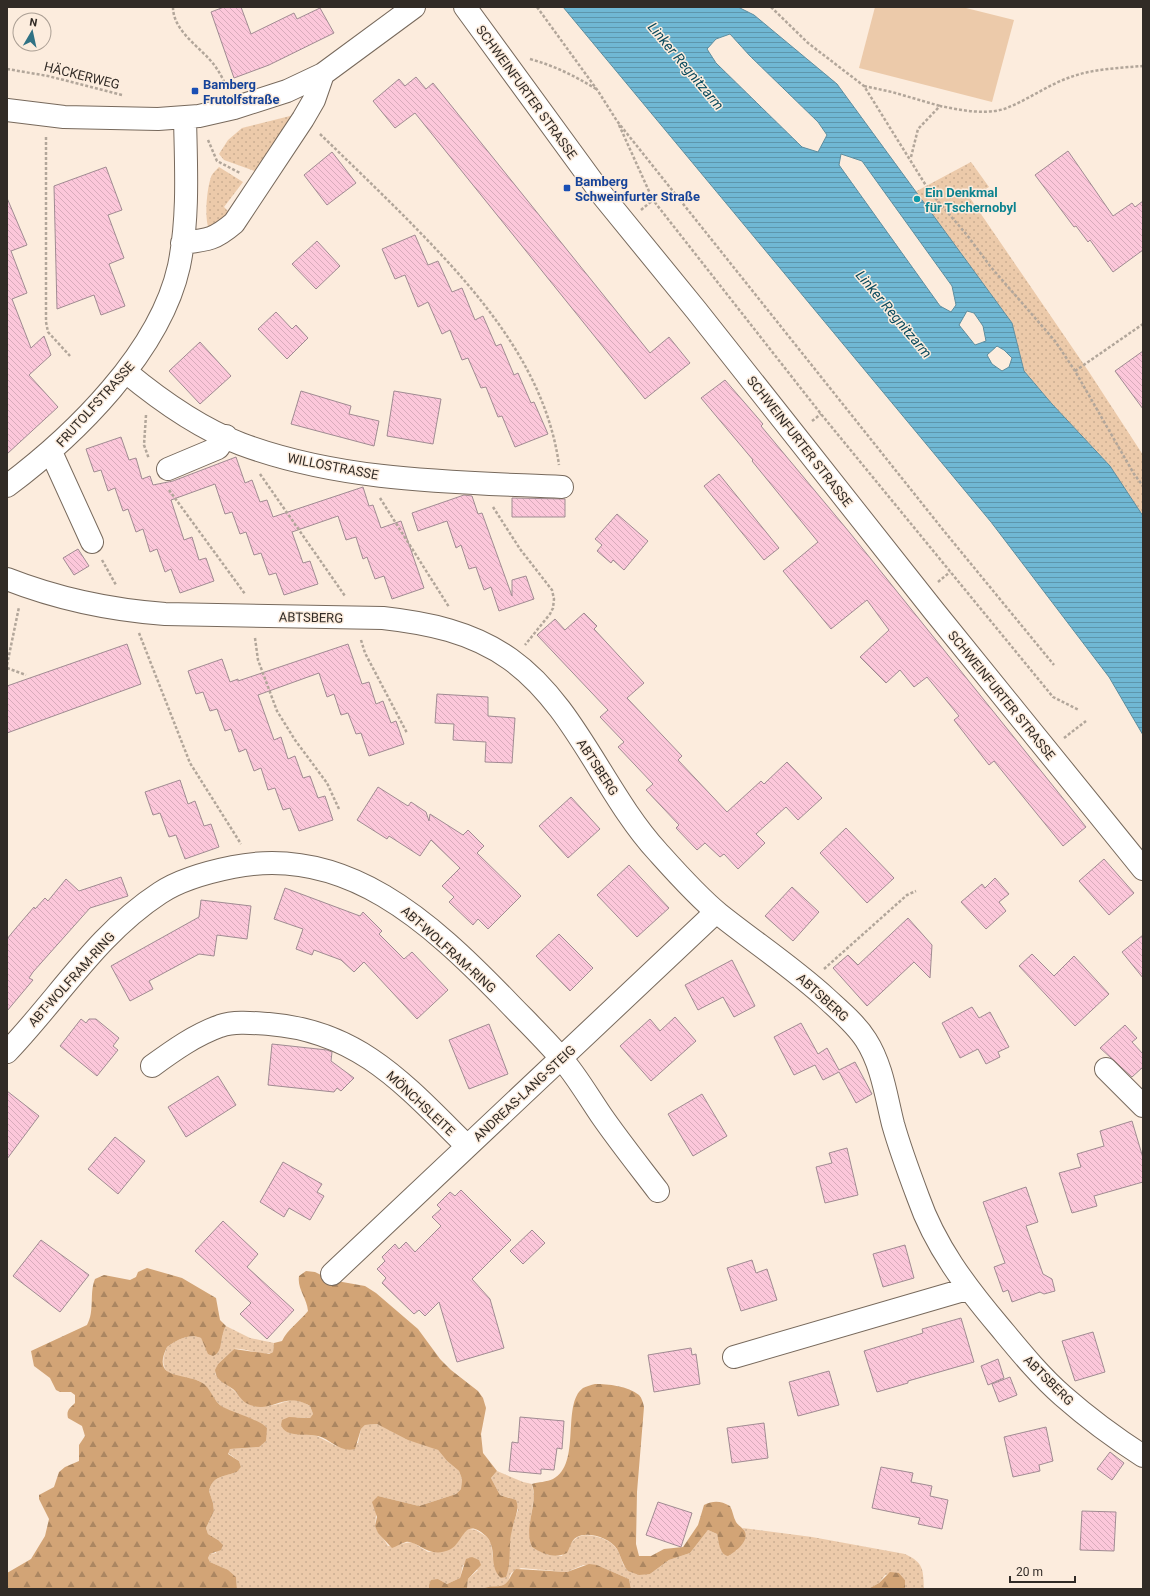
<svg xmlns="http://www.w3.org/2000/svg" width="1150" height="1596" font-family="Roboto,sans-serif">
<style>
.grass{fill:url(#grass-dots)}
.forest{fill:url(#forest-firs)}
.garden{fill:#eccaaa}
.water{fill:url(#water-rules);stroke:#5d8ea0;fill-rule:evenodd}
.building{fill:url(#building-back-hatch);stroke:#a08b92}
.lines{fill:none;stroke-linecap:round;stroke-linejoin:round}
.minor-casing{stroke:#77695c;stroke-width:24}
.path{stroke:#b2a69a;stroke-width:2.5;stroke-dasharray:3 2;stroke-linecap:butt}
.minor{stroke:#fff;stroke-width:22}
.transit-dot{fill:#1a4fb4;stroke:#fcecdd;stroke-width:1.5}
.culture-dot{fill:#0f9aa8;stroke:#fcecdd;stroke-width:1.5}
.labels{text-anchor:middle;stroke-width:3;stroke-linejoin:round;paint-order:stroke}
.street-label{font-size:13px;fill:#312b26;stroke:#fcecdd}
.transit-label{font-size:13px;font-weight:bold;fill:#164399;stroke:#fcecdd;text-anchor:start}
.culture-label{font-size:13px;font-weight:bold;fill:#0d838f;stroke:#fcecdd;text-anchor:start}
.water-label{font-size:14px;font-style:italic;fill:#0a4a5d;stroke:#fcecdd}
</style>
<defs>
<pattern id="grass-dots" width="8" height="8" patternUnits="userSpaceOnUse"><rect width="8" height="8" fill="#eccaaa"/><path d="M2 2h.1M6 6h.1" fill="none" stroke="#cbae92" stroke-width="1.8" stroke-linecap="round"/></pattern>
<pattern id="forest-firs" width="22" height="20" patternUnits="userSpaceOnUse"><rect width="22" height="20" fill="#d2a476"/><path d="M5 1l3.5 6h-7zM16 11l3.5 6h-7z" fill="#ab8661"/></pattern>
<pattern id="water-rules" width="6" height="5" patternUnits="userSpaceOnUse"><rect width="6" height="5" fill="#70b8d4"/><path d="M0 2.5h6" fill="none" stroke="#5d96ac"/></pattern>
<pattern id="building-back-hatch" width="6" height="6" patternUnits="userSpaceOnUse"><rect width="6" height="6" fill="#fcc7da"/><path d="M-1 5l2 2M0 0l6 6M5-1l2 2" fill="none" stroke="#d8abbb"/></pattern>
</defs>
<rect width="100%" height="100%" fill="#fcecdd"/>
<!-- grass -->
<path class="grass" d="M290,116l7,1 -37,56 -36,-13 -5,-6 9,-14 14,-12z
M971,162l18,25 -19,11 119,174 54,83v61l-33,-50 -58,-62 -28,-33 -12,-48 -97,-131z
M219,167l24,15 -19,25 8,8 -23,14c-5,-11 -2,-41 2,-52 1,-3 5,-7 8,-10z
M226,1326l24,12 24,5 -1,9c-13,6 -25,-5 -39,-3l-16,15 -3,10 34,30c8,2 17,3 25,1 17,-4 19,-9 36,1l3,8 -3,4 -13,-1 -16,8 7,7 29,4 19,10 22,-3 3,-14 4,-4 12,-1 61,26 9,11 12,10 3,8 -1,10 -5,5 -37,12 -41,-10 -3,30 13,20 24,-4 16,10 15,-1 12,-6 9,-13 5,-3 7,1 11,7 4,6 2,15 14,15 4,-42 7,-21 -8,-12 -10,-3 -9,-17 6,-7 26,11 9,2 2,12 -4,27 2,24 16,8 14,1c4,-6 10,-16 16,-19 10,-5 30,1 37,10 5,5 6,13 9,19l26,8 19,-14 21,-7 18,-23 9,4 4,17h15c5,-6 10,-15 7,-23l69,9 93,17c19,9 18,15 19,35h-19v-9l-6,-7 -14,2 -6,8 -11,6h-237l-2,-10 -32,-14h-14l-16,7 -46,-4 -10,5c-1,2 -2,6 -3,9 -5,6 -33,7 -41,7l1,-10 10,-9 -15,-5 -3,13 -13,6 -9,-5 -9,6v4h-192l-1,-12 -13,-9 -13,-6 -2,-4 2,-4 6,-1 2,-13 -10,-6 -2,-6 8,-17 -1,-8 -4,-12c4,-16 15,-14 28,-19l4,-5 -2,-6 -11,-8 2,-4 29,-2 -4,-27c-12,-3 -31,-9 -39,-19 -5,-6 -7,-14 -15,-19 -10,-6 -27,-2 -35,-12 -5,-7 -2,-15 1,-23 10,-7 22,-14 34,-9l5,10 14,-3 1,-11z"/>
<!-- forest -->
<path class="forest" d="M147,1268l35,10 34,20 4,22 6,6c-7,10 -2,26 -13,30l-5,-2 -7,-16c-12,-5 -24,2 -34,9 -16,33 16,26 34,35 10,5 12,20 22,25 11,6 38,13 44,21l-1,13 -7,6 -29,2 -2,5 11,7 2,6 -4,5c-13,5 -24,3 -28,19l4,12 1,8 -8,17 2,6 10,6 5,5 -2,5 -11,4 -2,4 2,4 18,8 8,7 1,12h-230v-16l24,-14 14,-23 4,-17 -10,-20v-4l15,-8 5,-15 6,-5 14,-6v-16l6,-9 -3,-10 -14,-8c-2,-8 2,-10 7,-15v-8l-4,-3h-11l-4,-2 -6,-12 -16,-12 -3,-15 56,-26c8,-14 2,-32 8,-46l9,-4 26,5 6,-3 2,-5z
M306,1271l9,1 16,8 34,6 11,7 42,36 22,30 11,11 27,21 5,7 3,10 -5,26 2,19 14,18 -6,7 9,17 16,5c4,10 -2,19 -4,30 -4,15 0,32 -6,47l-5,1c-13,-11 -3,-30 -15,-42 -23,-21 -22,8 -37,14 -21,9 -32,-10 -43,-8 -5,1 -10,5 -14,6l-14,-15 -3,-7 2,-9 -5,-15 6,-6 41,10 37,-12 5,-5 1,-10 -3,-8 -12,-10 -9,-11 -30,-10 -31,-16 -12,1 -4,4 -6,20c-15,4 -23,-9 -37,-13 -10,-2 -22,0 -31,-4 -3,-2 -5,-4 -6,-7l1,-5 7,-3 21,1 3,-4 -3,-8c-26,-16 -39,9 -62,-2 -7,-3 -10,-11 -15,-15 -8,-6 -17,-8 -18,-19l3,-6 16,-15 35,5 4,-2 1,-9 8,-2c5,-11 18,-20 26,-30 -1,-13 -11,-22 -9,-35z
M595,1384c13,0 33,2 44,11 3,3 4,8 5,12l-7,85 -1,52 3,12h12l13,-7 19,-2 15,-22 6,-20c10,-5 17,-4 26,1 3,5 3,11 6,16 2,3 4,4 7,7 9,10 -7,23 -15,27 -9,-2 -9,-14 -11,-22l-9,-4 -18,23 -21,7 -19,14 -11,1 -11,-4c-6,-7 -7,-15 -11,-22 -7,-11 -29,-18 -40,-12 -6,3 -7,11 -10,16 -13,6 -24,1 -35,-6 -9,-21 7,-43 0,-63 6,-2 15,-2 21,-5 29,-15 8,-75 30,-91 4,-2 8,-3 12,-4z
M472,1557l7,3 2,5 -13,14 -1,10h-38v-4l2,-5 7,-1 9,5 13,-6 6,-19z
M589,1564l8,1 32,14 2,10h-148c7,-4 15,-1 22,-5 5,-3 6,-11 11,-15l51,3z
M890,1572l9,1 6,7v9h-37l11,-6z"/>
<!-- garden -->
<path class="garden" d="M875,7h87l52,13 -22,82 -133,-34z"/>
<!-- water -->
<path class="water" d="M563,7h175l16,8 83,69 175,239 12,48 28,33 58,62 33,50v219l-34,-58 -118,-155zM730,34l20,22 68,66 9,13 -9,17 -16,-5 -86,-84 -9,-14 9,-10zM841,154l21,7 90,125 4,19 -5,7 -11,-6 -101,-141zM967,311l7,2 9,13 3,15 -11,4 -16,-20zM997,346l7,4 8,8 -3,9 -7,4 -10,-7 -5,-9z"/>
<!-- building -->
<path class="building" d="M224,7h17l10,27 43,-21 3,6 23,-11 14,25 -65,32 -35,13 -23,-66z
M416,77l10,12 7,-6 217,270 19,-16 21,26 -45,36 -230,-286 -20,15 -22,-27 26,-22 6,7z
M1068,151l45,65 19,-13 3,4 8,-6v49l-30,22 -23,-32 -2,2 -12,-16 -2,1 -39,-52z
M332,152l24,31 -29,22 -23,-30z
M106,167l16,43 -14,5 16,43 -15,6 16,42 -24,9 -7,-20 -37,14 -3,-123z
M7,198l20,47 -16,6 16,42 -15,6 19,49 13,-12 7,19 -22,20 29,32 -51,47z
M415,235l13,30 10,-4 14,31 10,-4 13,32 8,-4 13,30 5,-2 13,31 4,-2 13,30 3,-1 14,32 -33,13 -13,-31 -4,1 -12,-30 -5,1 -13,-30 -6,2 -12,-30 -8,4 -14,-32 -10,5 -13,-32 -10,4 -13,-30z
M317,241l23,25 -24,23 -24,-25z
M276,312l16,17 4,-4 12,13 -21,21 -29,-30z
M200,342l31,34 -31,28 -31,-33z
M1143,351v58l-28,-38z
M725,380l38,44 -2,2 89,107 236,294 -23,19 -69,-85 -5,4 -35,-45 5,-4 -32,-39 -13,10 -14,-17 -14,13 -26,-26 29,-27 -22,-30 -36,29 -48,-58 35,-29 -66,-81 1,-1 -52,-62z
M301,391l50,15 -2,8 30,7 -5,25 -83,-22z
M394,391l47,8 -8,45 -46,-8z
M121,437l8,23 7,-2 6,21 8,-3 3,9 20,-4 63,-24 9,26 7,-3 8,22 7,-2 6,17 90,-30 6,19 4,-1 8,23 20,-7 23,67 -32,11 -8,-23 -9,3 -8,-22 -4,2 -7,-22 -10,3 -8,-24 -46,16 11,31 7,-2 8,23 -34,11 -8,-22 -7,2 -8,-22 -7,2 -8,-23 -6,2 -8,-22 -7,2 -10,-30 -44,16 13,40 8,-3 7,23 7,-2 8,23 -34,12 -9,-24 -6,3 -8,-23 -7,3 -7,-23 -7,3 -8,-23 -5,2 -8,-23 -7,3 -7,-21 -7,2 -8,-23z
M719,474l60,74 -15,12 -60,-74z
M464,495l8,1 6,18 4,-1 30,83v-16l14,-4 8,23 -35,12 -8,-24 -7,3 -8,-23 -7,2 -8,-24 -5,3 -9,-27 -29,10 -6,-18z
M512,498l53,1v18h-53z
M617,514l31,27 -24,29 -11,-10 -2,3 -14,-12 5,-6 -7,-6z
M78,549l11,17 -15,9 -11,-17z
M584,613l13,13 -3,3 50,54 -17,15 55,58 -4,4 49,52 34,-31 3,3 23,-22 35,36 -24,22 -12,-13 -30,27 9,9 -27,26 -14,-15 -4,3 -15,-14 -8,7 -21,-22 3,-3 -33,-35 7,-6 -35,-37 6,-5 -24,-25 8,-7 -71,-75 18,-16 10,11z
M127,644l14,40 -134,49v-47z
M348,644l14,40 7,-2 7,22 7,-3 8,22 5,-2 8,23 -35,12 -8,-23 -5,1 -8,-21 -7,2 -7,-21 -7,3 -8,-24 -61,22 16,45 7,-3 7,22 7,-3 8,22 7,-2 8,22 7,-2 8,24 -34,11 -9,-23 -7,2 -8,-22 -7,2 -7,-22 -7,3 -8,-22 -7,3 -8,-23 -6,2 -8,-22 -7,2 -7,-19 -7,2 -8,-23 34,-12 8,23 8,-3v2z
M437,694l51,3v19l27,2 -3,45 -27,-1 1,-20 -33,-2 1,-16 -19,-1z
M180,780l8,24 7,-3 9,25 7,-2 8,23 -34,12 -9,-24 -7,2 -9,-24 -7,2 -8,-23z
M378,787l30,19 3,-4 15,10 3,9 1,-7 33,21 5,-5 16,16 -7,7 44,43 -33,33 -10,-10 -5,6 -24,-23 5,-5 -12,-11 18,-18 -29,-28 -11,16 -31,-20 -2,3 -30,-19z
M571,797l29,32 -32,29 -29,-32z
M846,828l48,50 -27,25 -47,-50z
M1104,859l30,34 -25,22 -30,-34z
M629,865l40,43 -32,29 -40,-42z
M121,877l7,19 -38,12 -57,64 -4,6 4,2 -26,31v-72l9,-11 18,-21 1,2 10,-11 3,3 18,-22 13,12z
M995,878l14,16 -10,8 7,9 -20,18 -25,-27 21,-18 3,4z
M792,887l27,25 -26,29 -28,-25z
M285,888l75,28 3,-4 19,19 -3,3 25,25 8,-7 36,38 -31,29 -53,-57 -10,10 -13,-12 -27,-10 -2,5 -16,-6 7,-20 -29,-10z
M201,900l50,6 -4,33 -30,-4 -3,21 -15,-2 -50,27 4,8 -23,12 -19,-35 88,-49z
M908,918l24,27 -2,33 -16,-16 -47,44 -34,-38 15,-13 10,10z
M559,934l34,34 -23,23 -34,-35z
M1143,935v43l-21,-26z
M1032,954l22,22 20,-20 35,38 -34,32 -56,-60z
M732,960l23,46 -21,11 -11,-20 -25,13 -13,-25z
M972,1007l7,11 11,-6 19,35 -11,5 2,5 -14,7 -8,-15 -18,9 -18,-35z
M675,1017l21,24 -45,40 -31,-35 30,-27 10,12z
M81,1019l5,4 3,-4h7l23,19 -6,8 5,4 -21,26 -37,-30z
M801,1023l17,31 9,-6 12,22 16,-8 17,32 -16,9 -17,-31 -16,8 -8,-15 -21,10 -20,-38z
M489,1024l19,50 -39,15 -20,-49z
M1125,1025l12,13 -5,4 11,12v13l-11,10 -32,-29z
M272,1044l55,6 5,2 -1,9 23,17 -13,13 -4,-3 -3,4 -66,-7z
M218,1076l18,29 -50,32 -18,-30z
M7,1091l32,25 -32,43z
M702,1094l25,42 -34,20 -25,-42z
M1132,1121l11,37v24l-49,14 3,10 -25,7 -13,-40 22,-6 -4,-13 27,-8 -4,-15z
M115,1137l30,24 -27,33 -30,-25z
M847,1148l11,47 -33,8 -9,-36 16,-4 -3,-10z
M283,1162l39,22 -5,8 7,4 -14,24 -21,-12 -5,9 -24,-15z
M1026,1187l12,35 -12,4 17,48 9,5 3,12 -11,3 -4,-2 -28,10 -4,-12 -5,2 -9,-25 11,-4 -22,-61z
M461,1190l50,50 -39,39 18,20 14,49 -47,14 -18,-60 -14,14 -6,-6 -5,4 -32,-31 4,-5 -9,-9 8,-8 -3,-4 13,-13 4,5 7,-7 9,10 26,-26 -9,-9 9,-8 -4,-4 13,-13 5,4z
M223,1221l35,33 -11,13 47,43 -27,29 -27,-25 11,-11 -56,-52z
M532,1230l13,13 -22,21 -13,-13z
M41,1240l48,35 -29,37 -47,-36z
M905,1245l9,33 -31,9 -10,-33z
M752,1260l4,13 11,-4 10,31 -36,11 -14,-43z
M961,1318l13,44 -66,19v2l-31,9 -13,-41 59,-18 -1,-4z
M1093,1332l12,40 -30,9 -13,-40z
M691,1348l1,7 4,-1 4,30 -46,8 -6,-37z
M998,1359l6,19 -16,7 -7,-19z
M829,1371l10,34 -41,11 -9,-34z
M1010,1377l7,18 -18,7 -7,-18z
M520,1417l44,4 -2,28 -5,-1 -3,22 -13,-1v5l-32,-3 3,-29 6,1z
M764,1423l4,35 -36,5 -5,-35z
M1046,1427l7,34 -14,4 1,6 -27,6 -9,-40z
M1110,1452l14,11 -12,17 -15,-11z
M881,1467l32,6 -2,9 21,4 -2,10 18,4 -6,29 -24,-5 2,-6 -48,-10z
M658,1502l34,11 -11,34 -35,-12z
M1082,1511l34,1 -2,39 -34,-1z"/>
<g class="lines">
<!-- minor casing -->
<g class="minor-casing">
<path id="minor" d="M465,7l138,189 93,114 238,301 209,258
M7,110l57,7 94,2 41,-3 35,-8 53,-17 36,-17 91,-67
M182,243c25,-3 32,-3 52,-20l69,-104 11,-19 9,-26
M126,372c35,29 73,56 115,72 102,38 214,38 321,43
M51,452l41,90
M168,469l50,-21 8,-12
M7,486c68,-51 153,-134 172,-220 10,-49 7,-99 6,-148
M7,579c51,20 104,31 158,35l218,4c45,5 89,14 127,41 65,46 94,134 147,192 18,20 40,45 62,63 35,28 73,53 107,84 14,13 30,26 40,42 16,25 20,56 27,84 7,25 16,49 25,73 17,49 48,90 81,129 20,24 40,49 64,70 25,22 52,42 80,60
M7,1052c51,-53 90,-118 153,-159 21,-14 48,-21 73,-26 113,-23 198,56 271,131 19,20 39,39 57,60 15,17 27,38 40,57 18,26 38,51 57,76
M152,1066c22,-16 43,-31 68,-40 15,-5 33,-3 49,-2 91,7 137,62 198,122
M1106,1069l37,37
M332,1274l384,-362
M734,1357l233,-68"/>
</g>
<!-- path -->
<path class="path" d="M173,7c0,25 29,41 42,59 5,7 9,15 12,22
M537,7l61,84 19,30 327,410 110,134
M771,7l37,36 56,43 66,106 37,43 23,31 65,75 20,30 59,103 9,12
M530,59c25,7 45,17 66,30
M7,69l41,7 74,19
M864,86l28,6 48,14
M619,125l34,75 168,214 232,283 26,13
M320,134c28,27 56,54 84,82 69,70 141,148 155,249
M46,137v185l2,10 22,24
M208,140l9,21 23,12
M911,157l7,-28 22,-23c21,4 44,9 64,3 22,-8 42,-23 64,-31 23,-9 50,-10 75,-12
M641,210l12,-10
M1075,371l68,-47
M146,415l-2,30 5,14
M812,421l9,-7
M260,474l85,122
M169,490l76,104
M380,498l69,109
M493,507l27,42 32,41 2,9 -1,9 -3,6 -25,31
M102,560l14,25
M938,582l12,-10
M139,633l51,130 51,81
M255,638l3,22 19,51 18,29 32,43 12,26
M361,640l4,13 42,80
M7,665l12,-58
M7,668l19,7
M1064,738l22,-17
M824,969l83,-74 9,-4"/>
<!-- minor -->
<use href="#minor" class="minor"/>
</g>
<!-- markers -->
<g class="transit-dot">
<rect x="191" y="87" width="8" height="8" rx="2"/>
<rect x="563" y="184" width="8" height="8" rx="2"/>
</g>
<circle class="culture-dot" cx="917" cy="199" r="4"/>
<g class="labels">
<!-- street labels -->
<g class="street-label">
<text transform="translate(82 75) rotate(14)" y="5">HÄCKERWEG</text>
<text transform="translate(527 92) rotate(54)" y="5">SCHWEINFURTER STRASSE</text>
<text transform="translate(95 404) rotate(-48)" y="5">FRUTOLFSTRASSE</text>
<text transform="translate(800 441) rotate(52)" y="5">SCHWEINFURTER STRASSE</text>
<text transform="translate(333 466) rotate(11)" y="5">WILLOSTRASSE</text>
<text transform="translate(311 617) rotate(1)" y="5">ABTSBERG</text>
<text transform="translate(1002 695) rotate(51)" y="5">SCHWEINFURTER STRASSE</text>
<text transform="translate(598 767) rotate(57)" y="5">ABTSBERG</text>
<text transform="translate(449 949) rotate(42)" y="5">ABT-WOLFRAM-RING</text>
<text transform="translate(71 979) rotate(-48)" y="5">ABT-WOLFRAM-RING</text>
<text transform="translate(823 997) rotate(42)" y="5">ABTSBERG</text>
<text transform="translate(524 1093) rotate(-43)" y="5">ANDREAS-LANG-STEIG</text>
<text transform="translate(421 1103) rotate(43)" y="5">MÖNCHSLEITE</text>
<text transform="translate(1049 1380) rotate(45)" y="5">ABTSBERG</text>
</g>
<!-- transit labels -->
<g class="transit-label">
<text x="203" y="89">Bamberg<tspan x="203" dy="15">Frutolfstraße</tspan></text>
<text x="575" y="186">Bamberg<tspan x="575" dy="15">Schweinfurter Straße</tspan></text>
</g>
<!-- culture labels -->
<g class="culture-label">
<text x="925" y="197">Ein Denkmal<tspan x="925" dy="15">für Tschernobyl</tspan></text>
</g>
<!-- water labels -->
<g class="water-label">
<text transform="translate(686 66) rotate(50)" y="5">Linker Regnitzarm</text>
<text transform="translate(894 314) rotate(50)" y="5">Linker Regnitzarm</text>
</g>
</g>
<!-- border -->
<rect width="1150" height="1596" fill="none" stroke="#312b26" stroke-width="16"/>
<!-- north arrow -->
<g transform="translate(32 32) rotate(9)"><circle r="19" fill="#fcecdd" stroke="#ab9f94"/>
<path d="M0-3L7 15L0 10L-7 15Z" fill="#307284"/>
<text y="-6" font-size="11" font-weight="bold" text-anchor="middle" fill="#312b26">N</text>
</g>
<!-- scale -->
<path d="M1010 1576v6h65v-6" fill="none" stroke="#312b26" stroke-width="2"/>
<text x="1016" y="1576" font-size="12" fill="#312b26" stroke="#fcecdd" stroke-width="3" paint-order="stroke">20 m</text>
</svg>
